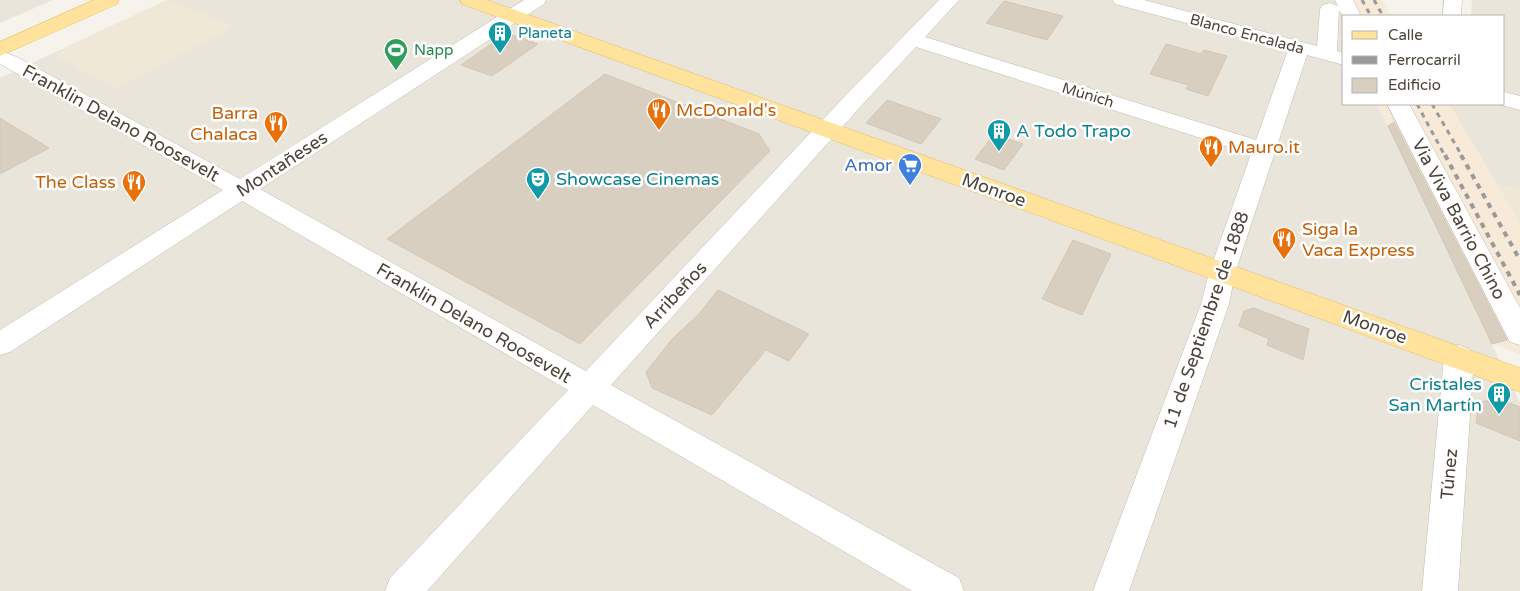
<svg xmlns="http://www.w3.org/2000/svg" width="1520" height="591" font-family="'Varela Round',sans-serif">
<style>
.residential{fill:#eae5da}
.commercial{fill:#f7ead8}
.education{fill:#efe8d6}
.building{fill:#d8cfc1;stroke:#d3c7b4}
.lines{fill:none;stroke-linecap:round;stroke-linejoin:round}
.minor-casing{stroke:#c2bbae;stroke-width:1}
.major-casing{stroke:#e6c16a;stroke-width:1}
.minor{fill:#fff;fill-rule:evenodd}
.major{fill:#ffe39c;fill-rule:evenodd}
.rail-far1{stroke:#9a9a9a;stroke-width:3;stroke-dasharray:5 5;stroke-linecap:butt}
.rail{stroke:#9a9a9a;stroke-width:4;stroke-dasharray:5.5 5.5;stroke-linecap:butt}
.labels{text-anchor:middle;stroke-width:5;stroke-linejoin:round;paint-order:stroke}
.far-culture-label{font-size:15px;fill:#0d838f;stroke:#fff;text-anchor:start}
.far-street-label{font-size:15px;fill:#4b4439;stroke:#fff}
.far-leisure-label{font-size:15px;fill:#27864d;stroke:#fff;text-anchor:start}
.food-label{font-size:18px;fill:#c56008;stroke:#fff;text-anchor:start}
.street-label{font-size:18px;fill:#4b4439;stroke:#fff}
.culture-label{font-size:18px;fill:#0d838f;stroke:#fff;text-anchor:start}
.shop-label{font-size:18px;fill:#366cbe;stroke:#fff;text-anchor:end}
</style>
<rect width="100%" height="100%" fill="#f6f3ec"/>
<!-- residential -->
<path class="residential" d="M0,0h53l-53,23z
M167,0h1170l9,16h-2v88h33l143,299v188h-1520v-513z
M1472,0h48v190l-23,-6 -48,-80h55v-88h-33z"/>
<!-- commercial -->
<path class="commercial" d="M1337,0h45l9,16h-45z
M1377,104h72l48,80 23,41v129l-28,-10z"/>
<!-- education -->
<path class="education" d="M167,0l67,26 -118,63 -62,-35z
M1497,184l23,6v35z"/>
<!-- building -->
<path class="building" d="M1004,1l59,15 -16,24 -61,-17z
M507,33l31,11 -46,32 -31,-11z
M1166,44l35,10 3,-4 23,6 -19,40 -22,-7 2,-4 -38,-11z
M605,74l154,60 11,17 -190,193 -193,-105z
M887,100l54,19 -20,25 -55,-21z
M0,118l49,30 -49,26z
M1394,122l113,218 -15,4 -104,-218z
M994,134l29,10 -19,26 -29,-11z
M1073,240l38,14 -29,61 -40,-16z
M718,290l91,44 -20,27 -23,-11 -54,65 -60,-27 -6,-16 27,-34 25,-23z
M1254,308l55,21 -6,31 -36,-15 2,-6 -30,-13 5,-15z
M1499,399l21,8v34l-44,-18 3,-21z"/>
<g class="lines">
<!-- minor casing -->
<g class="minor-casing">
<path id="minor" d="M524,0h22l-2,4 -284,185 326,182 259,-275 94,-96h20l-34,37 331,103 32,-90 -173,-46 -2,-4h31l173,46 3,-37 3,-4 7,-2 8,3 -3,-6h18l8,16h-17v2l-5,-8 -2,41 7,2v12l-37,-10 -72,218 -6,31 -100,287h-36l108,-287 8,-31 42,-119 -335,-107 -55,59 -250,279 348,193 5,13h-52l-319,-186 -166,186h-42l5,-13 178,-188 -326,-189 -232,151 -10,3v-25l223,-140 -223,-126v-13l17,6 223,122z
M1444,0h18l-1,16h-18z
M1504,92l16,4v14l-23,-6h7z
M1387,104h22l111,204v37l-10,-3z
M1459,345l10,4 5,8 -16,234h-36l22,-234 5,-8z"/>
</g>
<!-- major casing -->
<g class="major-casing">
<path id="major" d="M94,0h25l-2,4 -117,52v-14z
M460,0h27l1033,368v24l-1058,-388z"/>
</g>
<!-- minor -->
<use href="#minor" class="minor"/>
<!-- major -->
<use href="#major" class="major"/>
<!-- rail-far1 -->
<path class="rail-far1" d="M1362,0l9,16
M1374,0l9,16
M1417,104l28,52
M1432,104l30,52"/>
<!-- rail -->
<path class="rail" d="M1445,155l75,140
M1461,155l59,105"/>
</g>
<!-- icons -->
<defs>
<g id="building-pin" transform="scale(1.25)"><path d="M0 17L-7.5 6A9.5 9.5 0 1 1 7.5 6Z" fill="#0f9aa8" stroke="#fff"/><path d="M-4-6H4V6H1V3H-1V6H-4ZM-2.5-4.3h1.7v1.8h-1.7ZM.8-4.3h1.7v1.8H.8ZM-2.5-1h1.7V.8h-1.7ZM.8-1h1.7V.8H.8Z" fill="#fff"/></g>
<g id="stadium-pin" transform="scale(1.25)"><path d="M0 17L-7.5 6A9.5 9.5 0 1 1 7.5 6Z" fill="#2e9e5b" stroke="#fff"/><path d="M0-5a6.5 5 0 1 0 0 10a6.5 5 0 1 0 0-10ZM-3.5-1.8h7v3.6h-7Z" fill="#fff"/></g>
<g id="restaurant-pin" transform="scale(1.25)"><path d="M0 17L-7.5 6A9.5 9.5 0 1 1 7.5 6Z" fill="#e8710a" stroke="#fff"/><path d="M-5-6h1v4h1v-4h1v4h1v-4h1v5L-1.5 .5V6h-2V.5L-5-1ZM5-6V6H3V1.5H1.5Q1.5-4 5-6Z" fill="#fff"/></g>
<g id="supermarket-pin" transform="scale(1.25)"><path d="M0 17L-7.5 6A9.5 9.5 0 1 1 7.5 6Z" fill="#3f7fe0" stroke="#fff"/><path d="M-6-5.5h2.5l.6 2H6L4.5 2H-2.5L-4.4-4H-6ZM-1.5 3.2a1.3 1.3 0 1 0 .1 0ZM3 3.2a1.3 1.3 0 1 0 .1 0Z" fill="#fff"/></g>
<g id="theatre-pin" transform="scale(1.25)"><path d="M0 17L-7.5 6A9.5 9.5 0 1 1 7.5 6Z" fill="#0f9aa8" stroke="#fff"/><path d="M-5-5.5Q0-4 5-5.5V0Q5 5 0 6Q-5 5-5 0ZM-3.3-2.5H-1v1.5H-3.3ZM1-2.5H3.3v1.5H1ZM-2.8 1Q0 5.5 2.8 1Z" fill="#fff"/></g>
</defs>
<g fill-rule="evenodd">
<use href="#building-pin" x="500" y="33"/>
<use href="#stadium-pin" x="396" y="50"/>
<use href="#restaurant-pin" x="659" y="110"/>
<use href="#restaurant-pin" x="276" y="123"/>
<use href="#building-pin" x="999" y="131"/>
<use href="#restaurant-pin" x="1211" y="147"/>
<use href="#supermarket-pin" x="910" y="165"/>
<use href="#theatre-pin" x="538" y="179"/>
<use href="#restaurant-pin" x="134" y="182"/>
<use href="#restaurant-pin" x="1284" y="239"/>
<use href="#building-pin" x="1499" y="394"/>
</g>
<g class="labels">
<!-- far-culture labels -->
<g class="far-culture-label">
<text x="518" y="38">Planeta</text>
</g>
<!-- far-street labels -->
<g class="far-street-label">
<text transform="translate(1247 34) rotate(15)" y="5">Blanco Encalada</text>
<text transform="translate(1088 95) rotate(17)" y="5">Múnich</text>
</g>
<!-- far-leisure labels -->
<g class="far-leisure-label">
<text x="414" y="55">Napp</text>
</g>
<!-- food labels -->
<g class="food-label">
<text x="676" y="116">McDonald's</text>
<text x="258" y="119" text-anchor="end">Barra<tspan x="258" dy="21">Chalaca</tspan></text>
<text x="1228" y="153">Mauro.it</text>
<text x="116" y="188" text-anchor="end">The Class</text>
<text x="1302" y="235">Siga la<tspan x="1302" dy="21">Vaca Express</tspan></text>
</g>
<!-- street labels -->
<g class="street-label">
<text transform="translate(121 123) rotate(29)" y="6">Franklin Delano Roosevelt</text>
<text transform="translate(282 164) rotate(-33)" y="6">Montañeses</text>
<text transform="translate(994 190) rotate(20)" y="6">Monroe</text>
<text transform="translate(1459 219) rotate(62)" y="6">Via Viva Barrio Chino</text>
<text transform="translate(675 295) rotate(-47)" y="6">Arribeños</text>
<text transform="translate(1206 320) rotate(-71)" y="6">11 de Septiembre de 1888</text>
<text transform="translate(474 323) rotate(30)" y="6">Franklin Delano Roosevelt</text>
<text transform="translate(1375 327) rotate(20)" y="6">Monroe</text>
<text transform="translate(1449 474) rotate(-85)" y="6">Túnez</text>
</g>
<!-- culture labels -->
<g class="culture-label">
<text x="1016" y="137">A Todo Trapo</text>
<text x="556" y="185">Showcase Cinemas</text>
<text x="1482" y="390" text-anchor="end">Cristales<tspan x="1482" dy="21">San Martín</tspan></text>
</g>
<!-- shop labels -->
<g class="shop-label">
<text x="892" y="171">Amor</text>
</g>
</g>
<!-- legend -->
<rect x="1342" y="15" width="162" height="90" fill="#ffffff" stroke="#b7b4b0"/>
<rect x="1352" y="31" width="25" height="8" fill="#ffe39c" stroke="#b7b4b0"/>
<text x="1388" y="40" font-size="15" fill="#4b4439">Calle</text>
<rect x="1352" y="56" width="25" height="8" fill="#9a9a9a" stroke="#b7b4b0"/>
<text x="1388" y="65" font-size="15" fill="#4b4439">Ferrocarril</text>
<rect x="1352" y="78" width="25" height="15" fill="#d8cfc1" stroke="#b7b4b0"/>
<text x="1388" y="90" font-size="15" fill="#4b4439">Edificio</text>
</svg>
